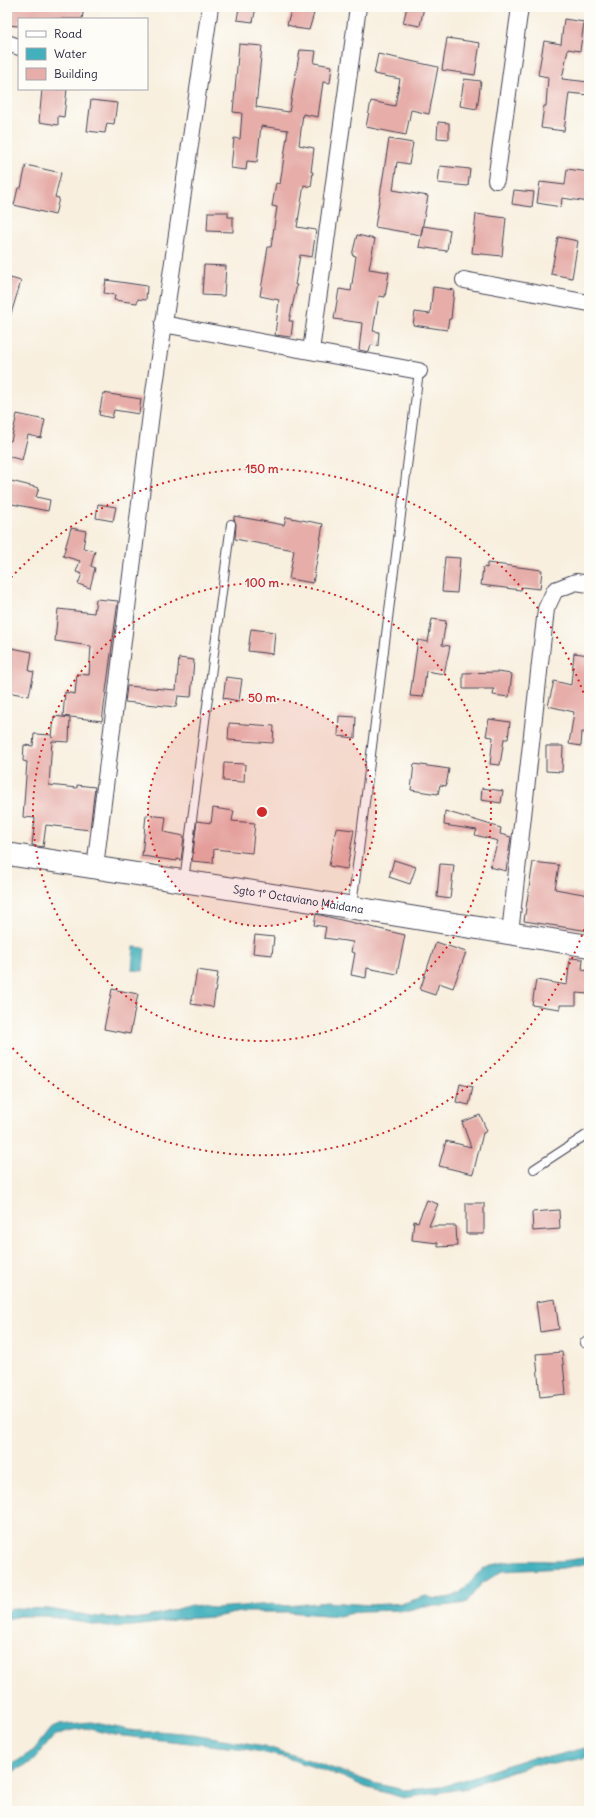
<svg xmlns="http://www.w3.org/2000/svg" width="596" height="1818" font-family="Delius,sans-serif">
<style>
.water{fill:#43b1bd;stroke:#326a7c}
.building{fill:#e6ada9}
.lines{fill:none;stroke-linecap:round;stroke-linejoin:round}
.lane-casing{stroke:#424153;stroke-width:10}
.street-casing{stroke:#424153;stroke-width:18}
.secondary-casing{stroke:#424153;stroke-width:24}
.lane{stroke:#fff;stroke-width:8}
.street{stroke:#fff;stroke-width:16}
.secondary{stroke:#fff;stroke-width:22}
.ring{fill:none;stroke:#d62828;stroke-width:2;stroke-dasharray:2 4}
.labels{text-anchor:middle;stroke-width:3;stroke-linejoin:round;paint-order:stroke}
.street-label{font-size:11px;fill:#22223b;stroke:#fdfcf7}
.centre{fill:#d62828;stroke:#fdfcf7;stroke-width:2}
.ring-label{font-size:12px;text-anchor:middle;font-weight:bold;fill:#d62828;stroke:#fdfcf7;stroke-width:3;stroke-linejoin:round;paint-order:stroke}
</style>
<rect width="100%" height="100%" fill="#fdfcf7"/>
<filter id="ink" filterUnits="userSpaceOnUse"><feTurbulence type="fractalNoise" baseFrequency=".025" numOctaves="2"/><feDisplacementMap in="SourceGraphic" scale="8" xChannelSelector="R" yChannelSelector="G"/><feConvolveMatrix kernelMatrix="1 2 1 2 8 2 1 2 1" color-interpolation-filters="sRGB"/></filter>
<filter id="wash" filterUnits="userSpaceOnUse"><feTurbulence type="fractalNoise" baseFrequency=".012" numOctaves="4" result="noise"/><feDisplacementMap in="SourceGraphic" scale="16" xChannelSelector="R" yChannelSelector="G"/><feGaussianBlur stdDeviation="0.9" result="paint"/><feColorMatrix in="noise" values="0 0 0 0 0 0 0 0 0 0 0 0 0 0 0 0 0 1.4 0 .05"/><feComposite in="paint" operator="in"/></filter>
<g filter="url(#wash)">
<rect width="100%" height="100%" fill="#f8efde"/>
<!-- water -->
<path class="water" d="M134,947l11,1 -2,23 -11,-1z
M589,1557v6l-26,5 -61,3 -21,13 -15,19 -22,3h-21l-14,4 -48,1 -22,5 -53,-4h-46l-25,5 -37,2 -14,3 -31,4 -25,1 -63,-11h-26l-12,3v-8l7,-3 34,1 51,8 34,2 15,-2 43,-12 22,3 61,-4 13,2 40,-4 43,3 34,-2 22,-7c7,3 11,3 18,2 23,-1 25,-23 44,-31 21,-9 45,-6 67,-6 11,0 23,-2 34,-4z
M91,1722l38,8 21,2 7,-1 36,3 71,12 51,16 58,21 31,7 38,-3 90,-30h17l40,-10v10l-36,7h-19l-46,15 -20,9 -64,10 -39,-11 -22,-10 -59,-20 -38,-8 -132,-14 -28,-7 -18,3 -14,5 -21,25 -26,14v-7l27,-18 16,-21 9,-4z"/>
<g id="blocks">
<!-- building -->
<path class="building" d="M7,7h77l-2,12h-63v7l-12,-1z
M239,7h17l-3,15 -16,-2z
M292,7h13l10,3 -6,20 -14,-2v-1l-8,-2z
M407,7h17l-4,19 -17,-3z
M564,19l20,3 -4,29 -12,-2 -6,30 27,3v13l-20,-2 -5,38 -23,-3 3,-22h2l2,-29 -10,-2 6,-34 17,3z
M447,38l33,5 -5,32 -33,-5z
M239,44l23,2 -6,61 33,5 11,-62 16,1 -2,12 18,3 -2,17 -7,-1 -5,35 -15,-3 -4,31 15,3 -3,24h2l-2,15 -7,-2 -7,42 19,3 -4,27 -12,-2 -5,30h2l-8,36h4l-2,16 -16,-2 4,-35 -19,-4 8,-49h3l6,-40 -5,-1 4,-23 4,1 8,-54 -27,-4 -4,36 -10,-1 -1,9 -15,-2 3,-30 6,1 2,-26 -9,-1z
M378,54l60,13 -9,47 -18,-4 -5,25 -40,-8 5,-26 24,5 5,-27 -26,-5z
M464,79l17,2 -4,28 -17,-3z
M42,89h25l-3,28 -6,-1v9l-19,-3z
M91,100l26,3 -3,21 -7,-1 -2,10 -18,-2z
M438,122l11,1v16l-12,-1z
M389,139l24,4 -4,21 -12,-2 -4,28 35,6 -7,39 -46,-8z
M26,165l35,8 -6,24 4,1 -4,17 -41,-10 4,-17h3z
M440,166l30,3 -2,17 -30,-3z
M567,169l22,3v30l-27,-4 -1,9 -24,-4 3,-21 25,3z
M514,190l20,2 -2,15 -20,-3z
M208,212h20v5h5v15l-26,-1z
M476,214l30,4 -4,38 -30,-3z
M423,226l27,4 -3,21 -28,-4z
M357,235l18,4 -6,30 20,3 -4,25 -6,-1 -6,35 6,1 -1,14 -7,-1 -2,7 -10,-2 3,-27 -28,-4 5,-30 12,2 5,-35 -4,-1z
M558,237l20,4 -6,37 -21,-4z
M204,265l22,1 -2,30 -22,-1z
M7,277l14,4 -11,36h-3z
M106,280l41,6 -1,14 -8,-1 -1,4 -23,-3 1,-5 -11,-2z
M433,287l21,3 -3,29h-2l-2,11 -34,-5 2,-13 15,2z
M103,393l38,6 -2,15 -25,-4 -2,8 -13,-3z
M17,414l28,6 -4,18 -13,-3 -6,25 -15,-4v-16l4,1z
M7,480l32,8 -3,9 14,3 -2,11 -41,-8z
M98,504l18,3 -3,14 -17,-3z
M234,516l50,9 2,-8 37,7 -10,59 -24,-4 5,-29 -59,-11 1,-15 -2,-5z
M71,528l15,3 -3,17 12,3 -4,15 4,2 -5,20 -12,-4 4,-10 -6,-2 4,-11 -17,-5z
M445,557l15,1 -3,35 -15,-1z
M487,563l55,7 -2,19 -18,-2 -1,3 -40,-5 2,-18 4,1z
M96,599l22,2 -16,120 -39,-5 2,-24 10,2 2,-20 12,1 2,-29 -36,-5 3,-32 36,4z
M432,619l14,2 -4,24 8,1 -6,28 -18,-3 -3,26 -13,-1 8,-56 10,2z
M251,629l24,3 -2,22 -25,-3z
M7,647l25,5 -3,19 5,1 -5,24 -22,-4z
M574,653l15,2v78l-7,-1 -1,14 -12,-2 5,-32 -26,-6 6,-25 17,4z
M179,658l15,2 -3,37 -13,-1 -2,11 -51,-5 2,-16 49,4z
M497,672l15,2 -3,23 -16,-2 1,-6h-31v-16z
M226,677l16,2 -3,22 -16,-3z
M54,716l16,2 -1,24 -17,-1 -3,44 28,3v-3l18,2 -5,43 -44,-5 -3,22 -11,-2 3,-27 -12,-1 4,-55 -4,-1 1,-16 9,1 1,-12 18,1v3z
M339,716l17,1 -1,21 -17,-2z
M489,719l21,3 -2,17h-4l-4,26 -10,-1 3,-27 -7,-1z
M229,723l45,3 -1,17 -45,-3z
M546,746h17l-1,26 -16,-1z
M224,763l21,1 -1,18 -21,-1z
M414,764l35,5 -3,17 -6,-1 -2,9 -27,-4z
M482,788l21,3 -2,12 -20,-3z
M213,808l21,3 -2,10 23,2 -3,30 -38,-4 -1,14 -21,-2 5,-40 14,2z
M445,811l56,17 -1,6 11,3 -5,34 -16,-4 8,-26 -23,-6 2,-5 -33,-5z
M146,815l20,2 -2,15 20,4 -3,24 -4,-1v2l-35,-5z
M336,828l18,2 -7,39 -18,-3z
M394,860l22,7 -6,17 -21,-7z
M533,862l26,3 -4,24 34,6v36l-65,-10z
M440,864l14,1 -4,34 -13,-2z
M316,914l89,21 -8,39 -30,-6 -1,10 -15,-3 4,-22 -4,-1 2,-10 -29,-4 2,-11 -12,-2z
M255,935l19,2 -2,18 -19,-2z
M436,942l30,10 -13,36 -14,-5 -4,12 -15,-5z
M570,958l13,1 -1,11 7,1v23l-13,-1v12h-16v4l-28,-4 4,-25 31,5z
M197,970l21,3 -5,34 -22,-3z
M112,989l26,5 -8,40 -26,-5z
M460,1084l13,3 -4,18 -13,-3z
M480,1115l7,16 -4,2 -10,41 -34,-8 7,-25 25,6 -9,-25z
M427,1200l11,4 -9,22h27l1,20 -19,1v-4l-26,-3 2,-19 4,1z
M466,1203h18v31h-18z
M559,1210l1,19 -27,2 -1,-19z
M555,1299l4,30 -19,3 -4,-30z
M562,1352l4,42 -26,3 -4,-43z"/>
</g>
</g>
<g filter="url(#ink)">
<use href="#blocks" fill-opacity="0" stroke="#424153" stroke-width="1"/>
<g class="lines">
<!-- lane casing -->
<g class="lane-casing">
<path id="lane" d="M184,880l47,-356
M352,906l67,-535
M534,1169l55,-36
M584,1343l5,-3"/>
</g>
<!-- street casing -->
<g class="street-casing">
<path id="street" d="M7,43l12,4
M496,180l24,-173
M464,280l125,23
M163,324l256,47
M311,351l47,-344
M95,867l57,-461 58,-399
M510,933l36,-324 9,-19 21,-8 13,2"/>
</g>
<!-- secondary casing -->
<g class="secondary-casing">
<g id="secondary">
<path id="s1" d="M7,854l298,46 284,46"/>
</g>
</g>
<!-- lane -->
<use href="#lane" class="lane"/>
<!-- street -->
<use href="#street" class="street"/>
<!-- secondary -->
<use href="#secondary" class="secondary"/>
</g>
</g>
<!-- distance rings -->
<circle cx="262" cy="812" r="114" fill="#d62828" fill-opacity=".12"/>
<g class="ring">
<circle cx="262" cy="812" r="114"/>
<circle cx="262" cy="812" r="229"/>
<path d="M588 918A343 343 0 0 1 7 1042M7 582A343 343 0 0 1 588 706"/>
</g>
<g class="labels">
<!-- street labels -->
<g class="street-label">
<text dy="4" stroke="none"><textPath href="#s1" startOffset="295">Sgto 1° Octaviano Maidana</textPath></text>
</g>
</g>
<circle cx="262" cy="812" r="6" class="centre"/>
<g class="ring-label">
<text x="262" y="473">150 m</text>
<text x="262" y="587">100 m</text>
<text x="262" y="702">50 m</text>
</g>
<!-- margin -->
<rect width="596" height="1818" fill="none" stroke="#fdfcf7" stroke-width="24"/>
<!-- legend -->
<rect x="18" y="18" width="130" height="72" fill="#fdfcf7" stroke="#a5a5ac"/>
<rect x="26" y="31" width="20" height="6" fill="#ffffff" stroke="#a5a5ac"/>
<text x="54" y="38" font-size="12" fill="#22223b">Road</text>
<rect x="26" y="48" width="20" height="12" fill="#43b1bd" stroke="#a5a5ac"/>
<text x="54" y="58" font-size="12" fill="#22223b">Water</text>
<rect x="26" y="68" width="20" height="12" fill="#e6ada9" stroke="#a5a5ac"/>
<text x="54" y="78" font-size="12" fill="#22223b">Building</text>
</svg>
